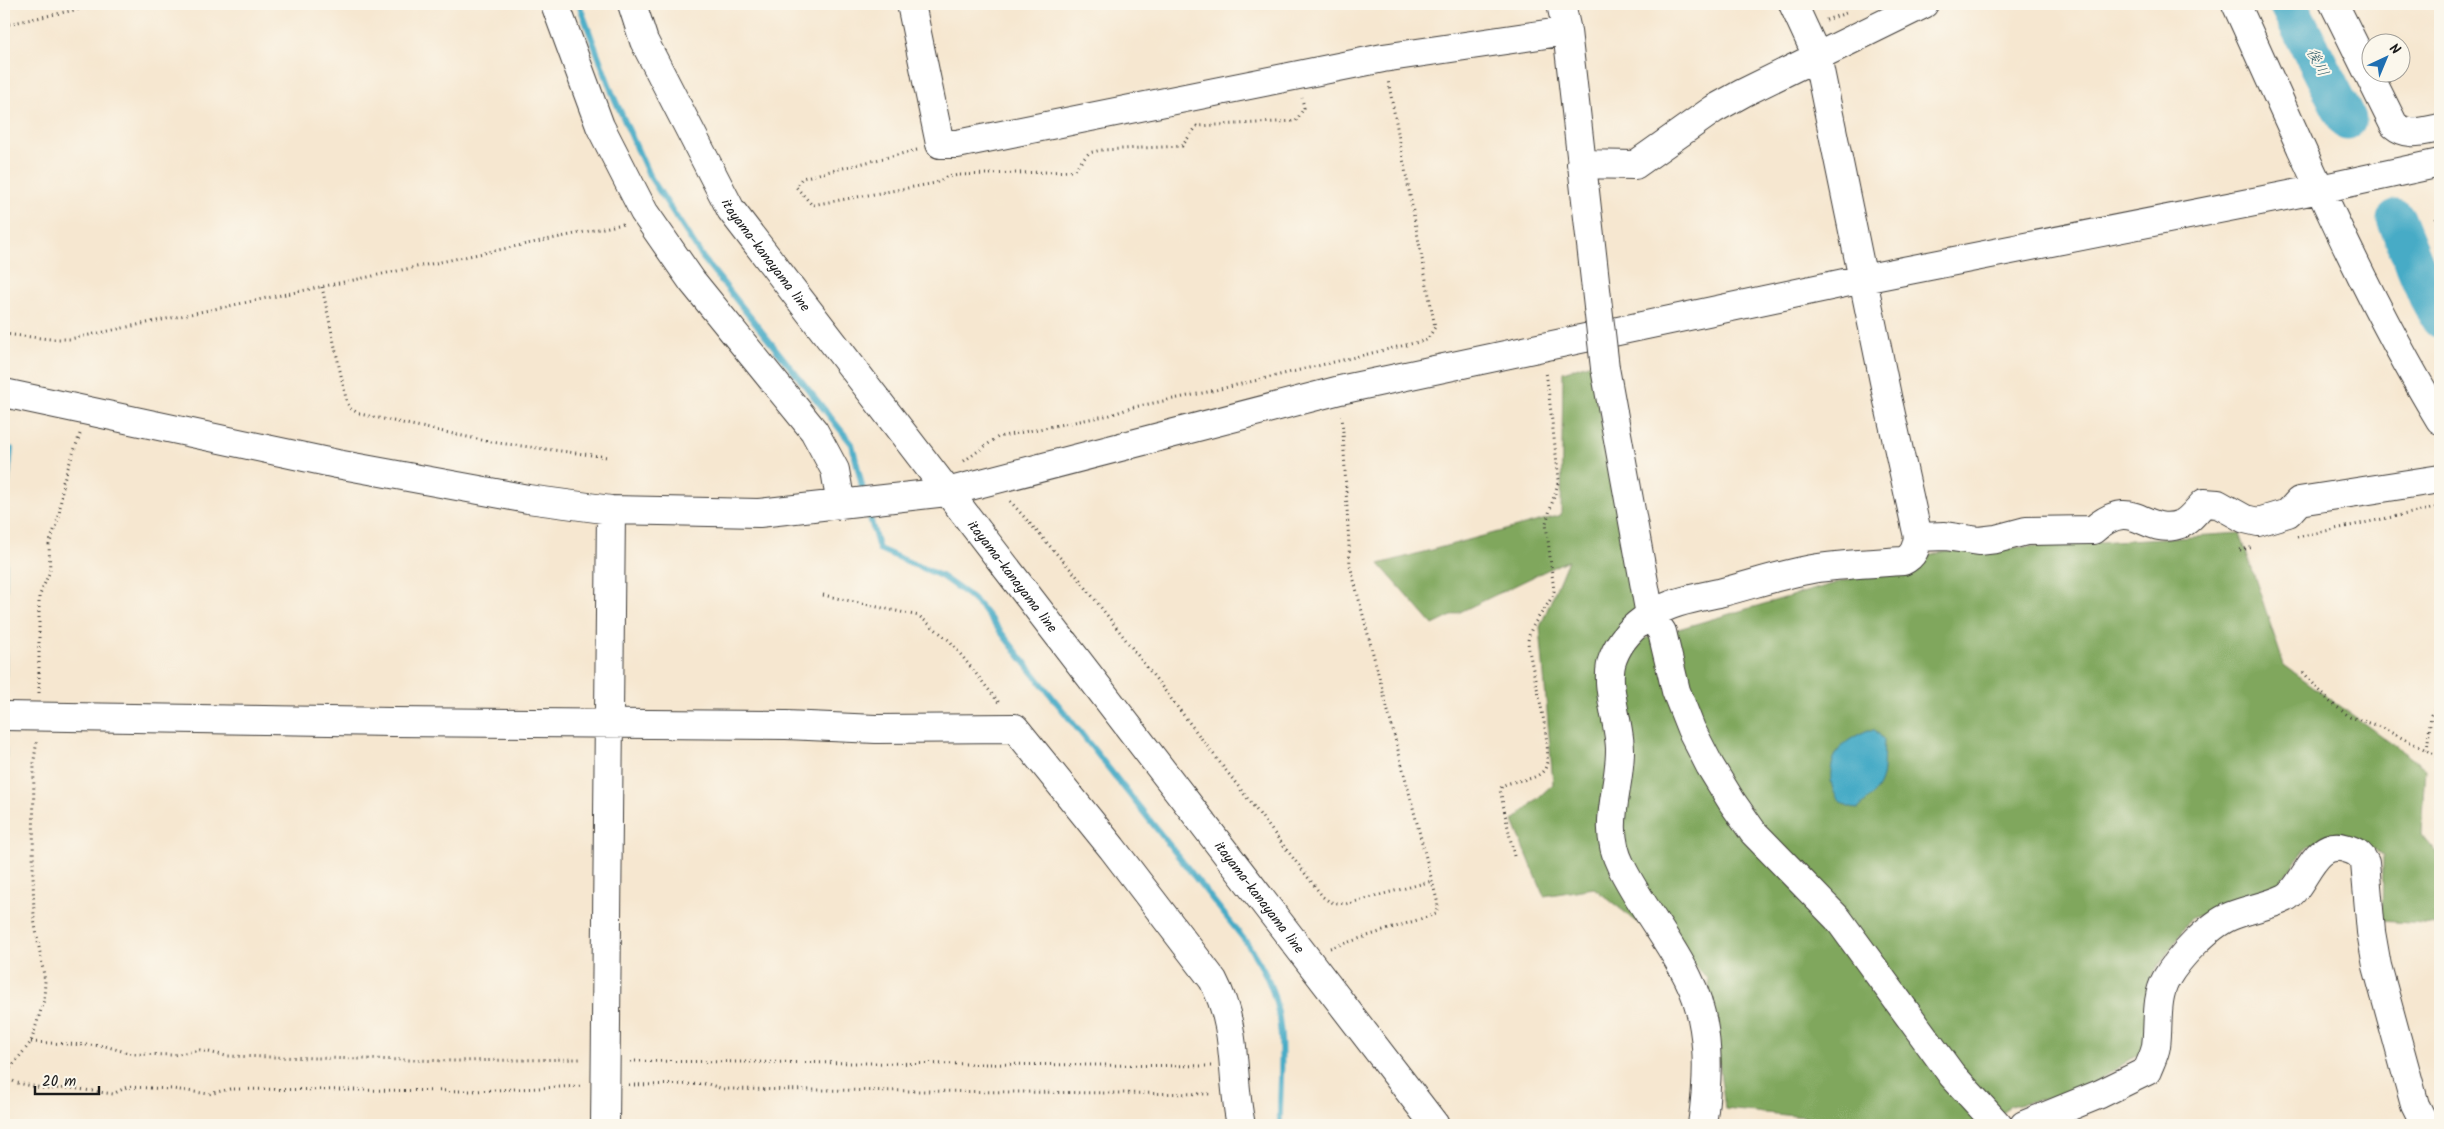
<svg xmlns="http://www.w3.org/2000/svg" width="2444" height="1129" font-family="Kalam,'Klee One',sans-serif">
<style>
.forest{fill:#80a75d;stroke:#4e623c}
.water{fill:#46abc6;stroke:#316471}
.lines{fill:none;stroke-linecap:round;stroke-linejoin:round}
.stream{stroke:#46abc6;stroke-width:6}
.river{stroke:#46abc6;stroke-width:39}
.minor-casing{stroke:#3d3a37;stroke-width:30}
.major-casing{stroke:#3d3a37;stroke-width:30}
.path{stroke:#3d3a37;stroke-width:3;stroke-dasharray:1 4;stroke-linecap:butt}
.minor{stroke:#fff;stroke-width:28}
.major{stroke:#fff;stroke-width:28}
.minor-bridge-casing{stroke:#3d3a37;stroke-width:30;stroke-linecap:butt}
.minor-bridge{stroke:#fff;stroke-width:28}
.labels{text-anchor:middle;stroke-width:4;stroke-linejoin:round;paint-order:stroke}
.street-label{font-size:14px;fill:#1c1c1c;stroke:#fbf7ec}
.water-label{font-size:15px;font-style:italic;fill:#2f5c68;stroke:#fbf7ec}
</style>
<rect width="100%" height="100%" fill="#fbf7ec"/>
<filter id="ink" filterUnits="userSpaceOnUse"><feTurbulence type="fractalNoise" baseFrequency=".02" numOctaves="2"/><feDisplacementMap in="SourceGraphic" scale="10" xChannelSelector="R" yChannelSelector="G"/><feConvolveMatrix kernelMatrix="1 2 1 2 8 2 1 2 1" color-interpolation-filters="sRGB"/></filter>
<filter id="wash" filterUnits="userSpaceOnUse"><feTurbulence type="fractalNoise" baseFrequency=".0096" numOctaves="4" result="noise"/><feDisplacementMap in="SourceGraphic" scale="20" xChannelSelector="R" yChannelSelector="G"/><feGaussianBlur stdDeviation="1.12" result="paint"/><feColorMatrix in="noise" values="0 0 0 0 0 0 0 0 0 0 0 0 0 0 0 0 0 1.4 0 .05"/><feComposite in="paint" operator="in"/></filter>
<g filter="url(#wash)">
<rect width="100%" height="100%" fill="#f6e7d0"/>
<!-- forest -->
<path class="forest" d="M1591,363l53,276 298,-87 298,-19 44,132 141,103 -4,66 19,23v60l-4,8 -54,-4 1,-66 -39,-21 -36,12 -32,41 -86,32 -43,65 -2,66 -60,39 -75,17 -17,19h-107l-161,-16 -17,-131 -114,-90 -50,8 -31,-75 40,-37 -13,-157 28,-67 -135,65 -54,-61 182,-49 2,-143z"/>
<!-- water -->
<path class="water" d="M1868,730h7l9,10c-2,37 4,43 -26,69 -30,-1 -35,-44 -16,-63 7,-7 17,-12 26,-16z"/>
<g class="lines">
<!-- stream -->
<path class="stream" d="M579,4l34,91 36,80 54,83 149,186 12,50
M867,507l12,42 62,27 27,19 13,12 266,336c7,12 16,24 21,37 21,46 11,97 12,145
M4,606l1,-102 6,-55
M4,644v54
M4,758v-24"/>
<!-- river -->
<path class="river" d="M2288,4l59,116
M2396,219l32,78 12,22"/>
</g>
</g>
<g filter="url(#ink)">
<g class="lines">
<!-- minor casing -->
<g class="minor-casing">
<path id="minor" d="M555,4l45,122 44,86 48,69 122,150 21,39 6,35
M911,4l29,140h17l426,-86 184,-27
M1561,4l6,27 31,276
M2236,4c64,140 124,284 204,416
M2334,4l60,121c14,12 29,6 46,3
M1581,164l54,1 79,-56 29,-16 181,-89
M1605,368l45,247 12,17 14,59 15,38 19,37 22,36 21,30 85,87 114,156 46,50
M4,393l333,71 191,35 83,11 148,3 188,-21 393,-102 523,-111 457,-90 120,-26
M1918,537l27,-1 34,5 17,-2 30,-8 67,-1c42,-37 51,8 88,-6 8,-3 16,-14 23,-21l14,1 27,15 13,3 30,-9 11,-12 141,-22
M4,716l389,6 393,3 90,4 139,-1 97,120 101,132c26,50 17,93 28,145
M605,1125l6,-615
M1702,1125c7,-48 9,-102 -14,-147 -19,-39 -48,-73 -67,-112 -20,-40 -1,-75 -1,-116 0,-27 -17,-68 -7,-92 7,-18 20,-32 36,-42 20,-14 47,-18 70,-23 32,-8 66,-20 99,-25 28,-4 57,-5 85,-7 11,-5 13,-13 15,-24l-30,-136 -71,-345 -24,-52
M2024,1125l76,-31 47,-23c3,-8 8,-17 9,-25 3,-22 -1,-47 10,-67 12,-21 43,-54 65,-63 17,-7 38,-10 54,-18 20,-10 28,-60 60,-50 10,3 15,5 20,15l6,69 6,34 38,139 7,14 7,6"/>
</g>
<!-- major casing -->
<g class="major-casing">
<g id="major">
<path id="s1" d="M632,4l12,37 87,169 704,915"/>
</g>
</g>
<!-- path -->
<path class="path" d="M1826,20l23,-8
M4,25l99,-21
M917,150l-115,28 -6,9 16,18 124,-22 10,-6 14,-2 113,-4 16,-18 12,-3 81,-4 15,-20 99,-5 8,-13 -2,-10
M2436,218l4,9
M322,287l25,116 4,6 9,5 131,28 116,15
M4,334l46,5h20l553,-115
M964,461l34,-24 112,-22 24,-8 69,-14 224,-53 8,-13 -47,-247
M1010,501l70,79 243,317 7,5 16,2 86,-23
M2297,537l143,-30
M2240,550l14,-3
M823,595l96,21 31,25 50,63
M2303,672l26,29 21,16 26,8 64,32
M39,693v-96l11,-26 -1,-26 10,-29 4,-34 17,-48
M2427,750l4,-35 9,-10
M1514,856l-14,-66 2,-4c12,-7 33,-4 42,-16 13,-16 -14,-103 -16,-128 1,-19 20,-32 26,-51l-8,-68 13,-43 -13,-109
M1330,948l106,-34 2,-10 -88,-339 -8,-152
M31,1042l74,4 27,8 41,1 27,-5 26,6 229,5 126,-2
M630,1061l581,5
M4,1076l27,-34 13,-42 1,-19 -11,-62 -1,-46 1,-113 3,-20
M4,1077l13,6 30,6 24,-1 42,6 14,-7 46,2 36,5 21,-5 242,2 111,-5
M629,1085l79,-1 15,5 489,5"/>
<!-- minor -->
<use href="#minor" class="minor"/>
<!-- major -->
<use href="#major" class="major"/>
<!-- minor-bridge casing -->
<g class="minor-bridge-casing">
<path id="minor-bridge" d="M1598,307l7,61"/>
</g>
<!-- minor-bridge -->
<use href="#minor-bridge" class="minor-bridge"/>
</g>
</g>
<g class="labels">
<!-- street labels -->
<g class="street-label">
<text dy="5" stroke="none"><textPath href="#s1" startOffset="286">itayama-kanayama line</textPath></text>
<text dy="5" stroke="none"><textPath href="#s1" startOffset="691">itayama-kanayama line</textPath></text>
<text dy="5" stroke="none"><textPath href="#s1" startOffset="1096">itayama-kanayama line</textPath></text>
</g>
<!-- water labels -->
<g class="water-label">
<text transform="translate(2318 62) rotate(63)" y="5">後川</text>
</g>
</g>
<!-- margin -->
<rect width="2444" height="1129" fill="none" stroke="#fbf7ec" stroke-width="20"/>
<!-- north arrow -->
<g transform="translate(2386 58) rotate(44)"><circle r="24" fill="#fbf7ec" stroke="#a29f99"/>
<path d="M0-4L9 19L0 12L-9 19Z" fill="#1f6fb2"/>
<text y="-8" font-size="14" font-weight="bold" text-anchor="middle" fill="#1c1c1c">N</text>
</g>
<!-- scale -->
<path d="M35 1086v8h64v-8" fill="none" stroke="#1c1c1c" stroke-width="2.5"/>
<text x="42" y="1086" font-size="15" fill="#1c1c1c" stroke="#fbf7ec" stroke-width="4" paint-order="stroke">20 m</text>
</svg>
